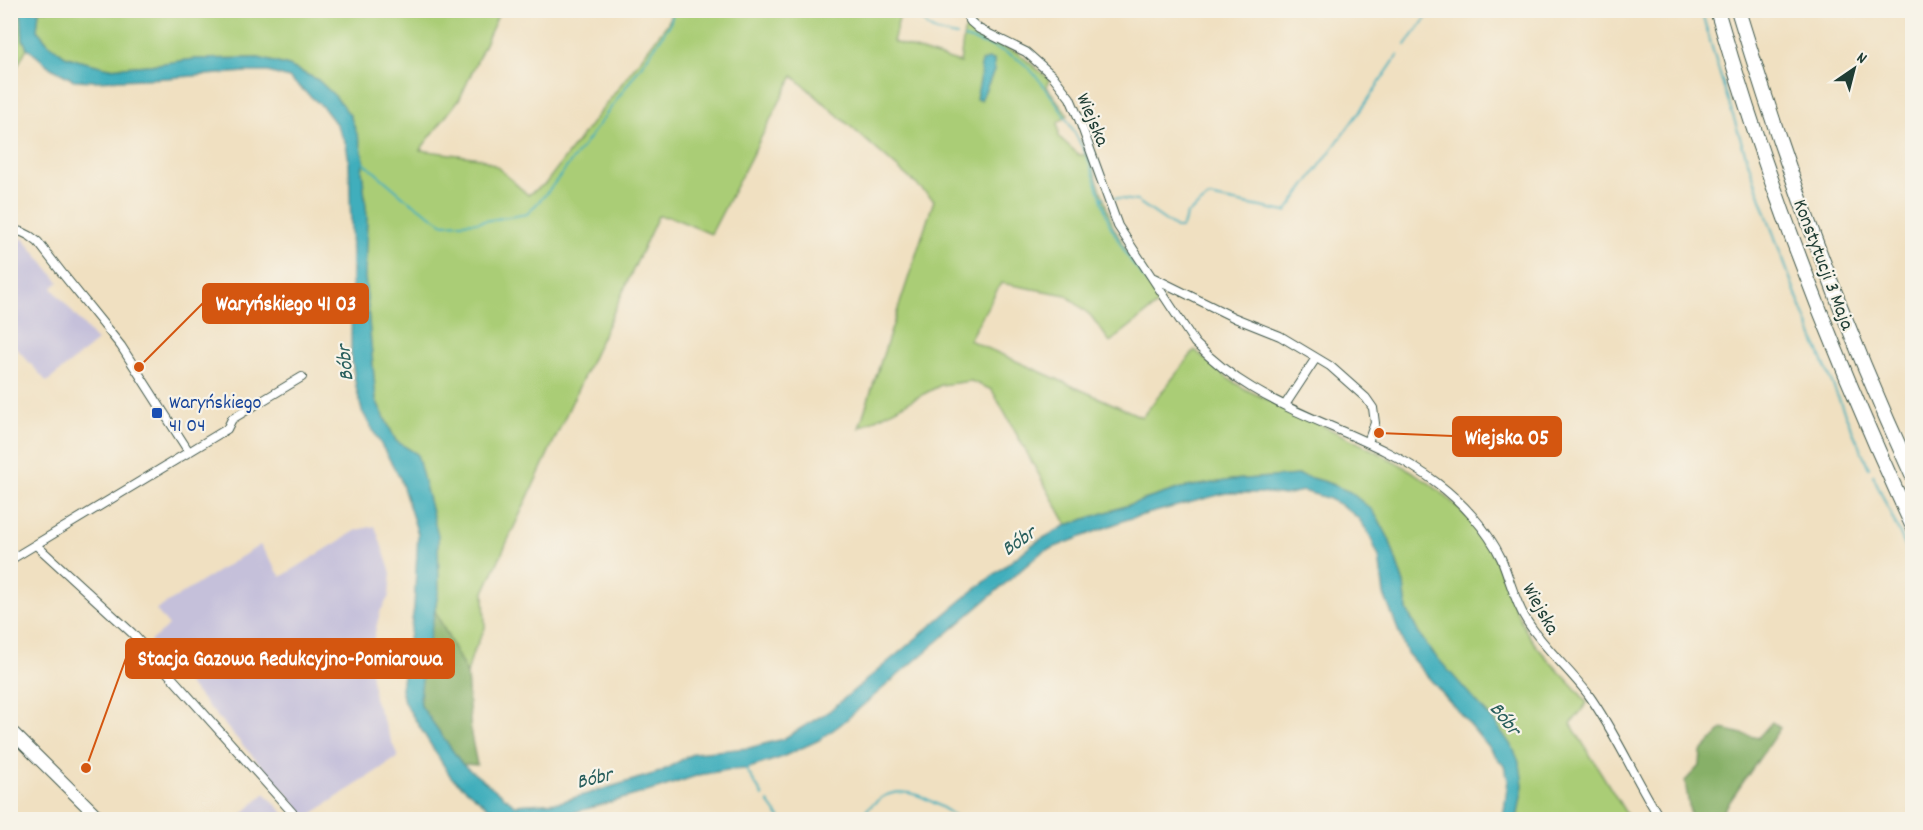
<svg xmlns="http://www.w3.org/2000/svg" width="1923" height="830" font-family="Dekko,sans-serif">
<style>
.industrial{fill:#c5c0da}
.green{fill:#aacd76;stroke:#648555;stroke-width:1.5}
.forest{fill:#87b067;stroke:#53764e;stroke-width:1.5}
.water{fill:#3faebc;stroke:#2f7678;stroke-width:1.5}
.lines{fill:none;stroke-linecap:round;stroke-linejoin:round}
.stream{stroke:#3faebc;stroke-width:2}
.street-casing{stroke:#3e5549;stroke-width:10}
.secondary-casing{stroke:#3e5549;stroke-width:14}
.primary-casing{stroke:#3e5549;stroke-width:16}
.street{stroke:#fff;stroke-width:8}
.secondary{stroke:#fff;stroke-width:12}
.primary{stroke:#fff;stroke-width:14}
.transit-dot{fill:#1a4fb4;stroke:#f7f3e8;stroke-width:2}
.labels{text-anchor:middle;stroke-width:4.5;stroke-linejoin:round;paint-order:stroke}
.street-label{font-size:20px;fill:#1f3d34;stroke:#f7f3e8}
.transit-label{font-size:20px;fill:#164399;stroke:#f7f3e8;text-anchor:start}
.water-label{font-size:21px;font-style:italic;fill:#295f5d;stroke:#f7f3e8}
.leader{fill:none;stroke:#d45610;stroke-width:2}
.callout-dot{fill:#d45610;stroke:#f7f3e8;stroke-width:2}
.callout{fill:#d45610;stroke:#d45610;stroke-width:2}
.callout-label{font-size:21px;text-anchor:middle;font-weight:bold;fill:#fff}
</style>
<rect width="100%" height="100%" fill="#f7f3e8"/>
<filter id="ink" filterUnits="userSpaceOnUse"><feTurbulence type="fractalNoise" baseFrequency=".0167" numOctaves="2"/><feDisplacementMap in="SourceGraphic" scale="12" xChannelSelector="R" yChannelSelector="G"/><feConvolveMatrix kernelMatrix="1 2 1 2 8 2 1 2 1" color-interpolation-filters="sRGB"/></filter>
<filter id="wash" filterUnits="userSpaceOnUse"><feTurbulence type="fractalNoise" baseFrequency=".008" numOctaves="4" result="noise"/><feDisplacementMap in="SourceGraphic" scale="24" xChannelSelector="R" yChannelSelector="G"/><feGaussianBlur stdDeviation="1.35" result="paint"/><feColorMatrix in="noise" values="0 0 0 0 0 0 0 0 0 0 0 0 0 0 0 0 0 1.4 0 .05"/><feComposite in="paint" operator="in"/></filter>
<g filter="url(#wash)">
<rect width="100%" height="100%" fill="#f0e0c1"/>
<!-- industrial -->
<path class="industrial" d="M23,238l36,44 -7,6 45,53 -50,41 -36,-40v-95z
M375,526l16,47 -2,23 -9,16 -8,33 -1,25 2,18 1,10 24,59 -91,60 -157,-176 19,-15 -13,-16 104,-65 21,32 76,-47z
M265,793l24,26h-52z"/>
<!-- green -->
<path class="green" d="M39,10l461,1 -40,87 -40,52 60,8 16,8 32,29 17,-11 123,-161 4,-12h229l-8,31 67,21 4,-31 3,-4 5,1 28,17 17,6 32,27 -2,8 21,28 -10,8 1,14 20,18h10l24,71 17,30 32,45 -52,41 -19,-26 -25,-21 -65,-12 -32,57 173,77 53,-67 32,28 18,11c31,15 63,30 95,45 51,24 97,46 134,91 29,34 32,73 54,109 16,26 42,45 59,69l-16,21 56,91 -3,5 -107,-1 6,-34 -104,-151 -12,-24 -3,-26 -15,-45 -10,-19 -42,-34 -14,-5 -24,-6 -67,5 -51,8 -114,37 -75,-135 -21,-9 -30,4 -82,43 75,-228 -141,-124 -82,158 -40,-17 -13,-1 -174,376 1,36 -13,27 -5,19 -33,-65 5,-20 -43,-148 -20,-41 -11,-123 2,-60 -5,-47 2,-10 -46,-80 -29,-14 -30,-8 -64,1 -45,6 -41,3 -29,-7 -15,-5 -17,-13 -11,-13z
M11,11h10l2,28 4,9 -16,30z"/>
<!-- forest -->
<path class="forest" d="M434,609l33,65 4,61 6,30 -15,-1 -41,-58c-3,-30 8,-68 13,-97z
M1772,722l8,6 -62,91h-27l-6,-38 15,-16 1,-13 22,-23 35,9z"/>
<!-- water -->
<path class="water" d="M21,11h18l-2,19 11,13 17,13 15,5 29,7 41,-3 45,-6 64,-1 30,8 29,14 17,16 15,19 10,27 4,18 -2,10 5,47 -2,60 11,123 20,41 21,13 21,81 1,54 -16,83 -3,25 1,9 41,58 53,41 45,-3 100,-30 34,-19 55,-5 34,-9 45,-27 141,-118 67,-52 31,-17 114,-37 51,-8 67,-5 24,6 27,11 22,18 7,10 10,19 15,45 3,26 12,24 14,19 63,71 17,24 7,16 3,21 -6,34h-14l5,-39 -4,-14 -39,-47 -58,-66 -23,-59 -5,-37 -11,-25 -9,-13 -13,-11 -16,-9 -27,-8 -19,4 -16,-2h-42l-98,26 -86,33 -202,173 -21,15 -39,18 -34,11 -19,1 -28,5 -42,14 -106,30 -39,-2 -24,-10 -37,-30 -47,-75 -3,-14 13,-80 4,-74 -18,-56 -38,-67 -6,-24 -5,-33 1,-94 -3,-99 -3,-17 -10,-20 -13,-17 -34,-29 -21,-6h-23l-78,6 -73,3 -20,-1 -23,-12 -24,-20 -4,-9z
M988,59l6,1v11l-13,29 -5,-1 4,-18 1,-19z"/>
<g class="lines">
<!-- stream -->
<path class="stream" d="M919,10c4,21 20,23 38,26
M1701,10c44,156 101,310 168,458
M964,38c18,5 35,10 52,20 24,14 57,70 70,96 6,13 10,29 15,43l2,1
M1406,45l26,-35
M363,162l42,36 39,26 34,-2 49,-8 19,-20 38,-49 70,-97 16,-24 4,-14
M1101,198l9,27 18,32 31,41
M1114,198l23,3 39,27h5l3,-4 2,-9 23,-18 77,15 79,-108 33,-49
M1873,475l39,86
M746,769l17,27
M768,802l13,18
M856,820c8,-8 16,-16 25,-22 27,-17 58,8 81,22"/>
</g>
</g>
<g filter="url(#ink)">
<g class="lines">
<!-- street casing -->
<g class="street-casing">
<path id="street" d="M963,10l8,12 8,7 47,23 27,24 17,22 9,21 39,107 77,117c17,17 35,32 57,45 59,36 129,52 185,95 25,19 50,46 64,75 9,21 13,43 26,63 17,27 42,48 61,73 28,39 47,85 73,126
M10,230l12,2 8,4 8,6 24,31 59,73 68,106
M1154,278l81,40 45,18 50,30 36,32 7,10 2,15 -7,19
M1285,405l31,-47
M36,545l96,88 167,187
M10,560l217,-131 5,-10 70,-42"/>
</g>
<!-- secondary casing -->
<g class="secondary-casing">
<path id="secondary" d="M10,730l91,90"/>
</g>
<!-- primary casing -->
<g class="primary-casing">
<path id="primary" d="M1717,10c51,177 118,349 195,515
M1738,10c48,159 105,315 174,465"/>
</g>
<!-- street -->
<use href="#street" class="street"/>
<!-- secondary -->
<use href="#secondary" class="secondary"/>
<!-- primary -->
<use href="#primary" class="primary"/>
</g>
</g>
<!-- markers -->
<rect class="transit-dot" x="151" y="407" width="12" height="12" rx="3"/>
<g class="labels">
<!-- street labels -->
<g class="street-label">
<text transform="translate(1094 119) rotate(67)" y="7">Wiejska</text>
<text transform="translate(1825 264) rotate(69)" y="7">Konstytucji 3 Maja</text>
<text transform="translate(1542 608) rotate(61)" y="7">Wiejska</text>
</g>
<!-- transit labels -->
<g class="transit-label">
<text x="169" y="408">Waryńskiego<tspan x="169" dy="23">41 04</tspan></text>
</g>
<!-- water labels -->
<g class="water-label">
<text transform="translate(344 363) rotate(-95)" y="7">Bóbr</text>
<text transform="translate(1018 540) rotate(-35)" y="7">Bóbr</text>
<text transform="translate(1506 718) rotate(51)" y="7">Bóbr</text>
<text transform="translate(594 777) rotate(-13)" y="7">Bóbr</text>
</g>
</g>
<!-- callouts -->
<path class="leader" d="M139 367L203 303M1379 433L1453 436M86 768L126 658"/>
<g class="callout-dot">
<circle cx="139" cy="367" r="6"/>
<circle cx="1379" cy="433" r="6"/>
<circle cx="86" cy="768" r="6"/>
</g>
<g class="callout">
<rect x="203" y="284" width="165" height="39" rx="6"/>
<rect x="1453" y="417" width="108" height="39" rx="6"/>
<rect x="126" y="639" width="328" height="39" rx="6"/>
</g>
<g class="callout-label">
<text x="286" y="310">Waryńskiego 41 03</text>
<text x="1507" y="444">Wiejska 05</text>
<text x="290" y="665">Stacja Gazowa Redukcyjno-Pomiarowa</text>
</g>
<!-- margin -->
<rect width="1923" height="830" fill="none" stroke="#f7f3e8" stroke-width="36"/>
<!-- north arrow -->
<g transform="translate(1854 69) rotate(35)" stroke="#f7f3e8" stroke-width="4.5" paint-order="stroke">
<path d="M0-4.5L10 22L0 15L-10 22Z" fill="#1f3d34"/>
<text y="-9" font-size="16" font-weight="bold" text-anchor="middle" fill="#1f3d34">N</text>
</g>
</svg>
